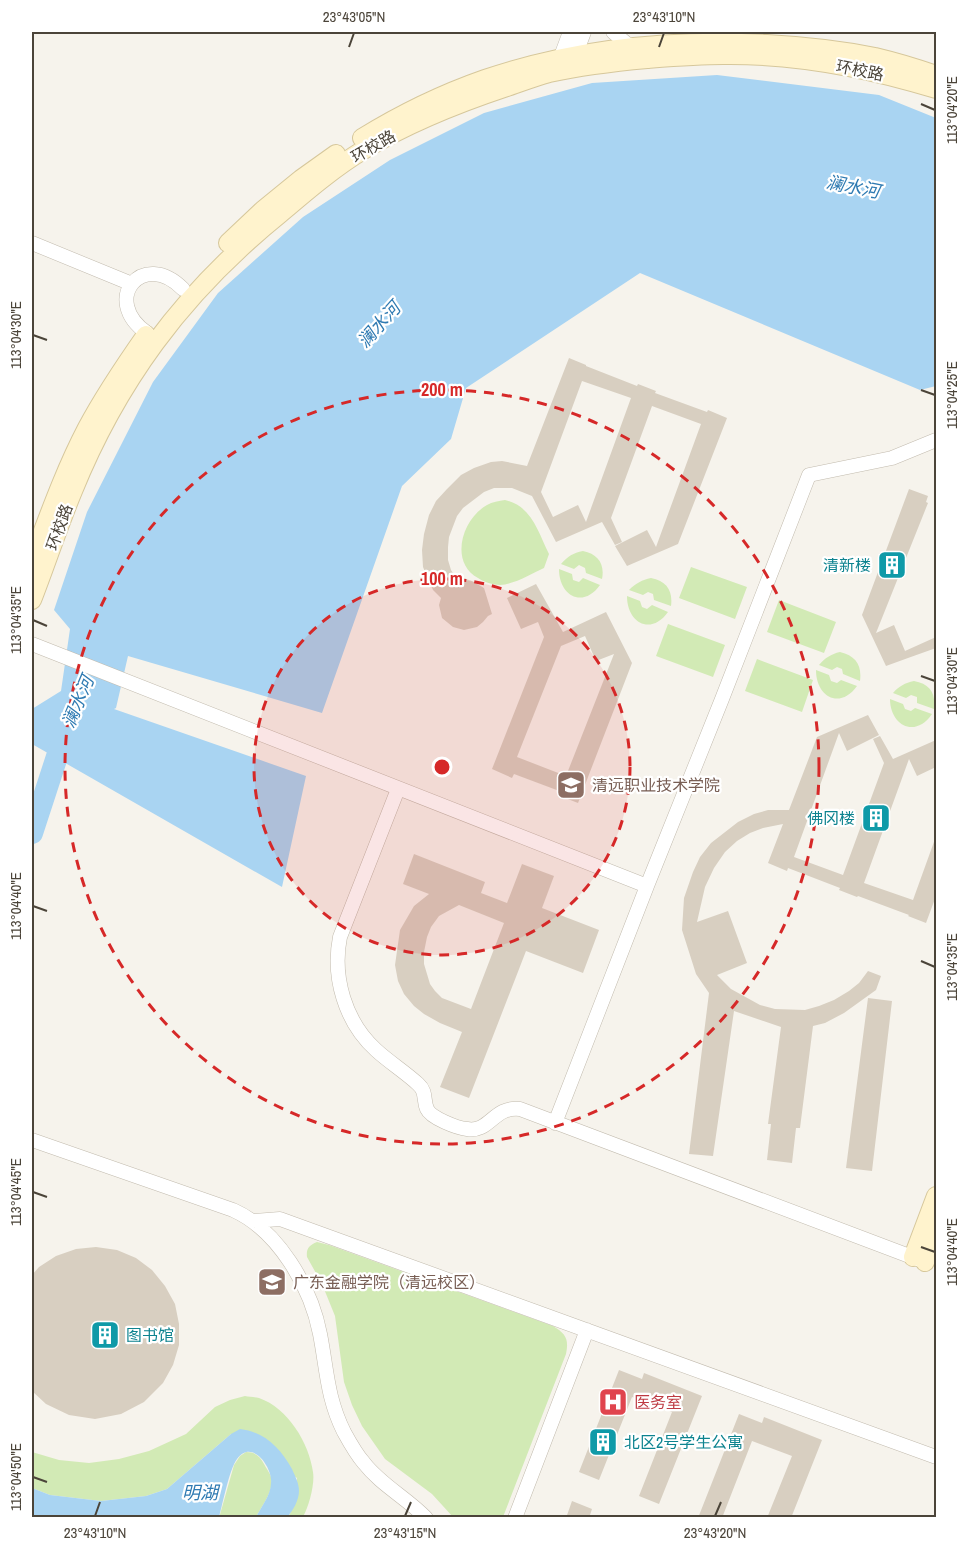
<svg xmlns="http://www.w3.org/2000/svg" width="968" height="1549" font-family="'Archivo Narrow','Noto Sans SC',sans-serif">
<style>
.green{fill:#d2eab5}
.water{fill:#a9d4f2}
.lines{fill:none;stroke-linecap:round;stroke-linejoin:round}
.river{stroke:#a9d4f2;stroke-width:22}
.building{fill:#d8cfc1;fill-rule:evenodd}
.street-casing{stroke:#c2bbae;stroke-width:15}
.secondary-casing{stroke:#d6c79b;stroke-width:20}
.street{stroke:#fff;stroke-width:14}
.secondary{stroke:#fff3cd;stroke-width:18}
.ticks{fill:none;stroke:#4b4439;stroke-width:2}
.ring{fill:none;stroke:#d62828;stroke-width:3;stroke-dasharray:10 8}
.labels{text-anchor:middle;stroke-width:4.5;stroke-linejoin:round;paint-order:stroke}
.street-label{font-size:16px;fill:#4b4439;stroke:#fff}
.culture-label{font-size:16px;fill:#0d838f;stroke:#fff;text-anchor:end}
.education-label{font-size:16px;fill:#785e54;stroke:#fff;text-anchor:start}
.health-label{font-size:16px;fill:#be3a42;stroke:#fff;text-anchor:start}
.water-label{font-size:18px;font-style:italic;fill:#2e7ab2;stroke:#fff}
.centre{fill:#d62828;stroke:#fff;stroke-width:3}
.ring-label{font-size:18px;text-anchor:middle;font-weight:bold;fill:#d62828;stroke:#fff;stroke-width:4.5;stroke-linejoin:round;paint-order:stroke}
.neatline{fill:none;stroke:#4b4439;stroke-width:2}
.ticks-label{font-size:15px;text-anchor:middle;fill:#4b4439}
</style>
<rect width="100%" height="100%" fill="#f6f3ec"/>
<!-- green -->
<path class="green" d="M505,500c27,6 33,32 44,54l-5,14c-13,6 -29,16 -44,17 -7,0 -16,-3 -22,-7 -29,-16 -16,-59 9,-73 5,-3 12,-4 18,-5z
M583,551c15,3 22,13 19,28l-16,-6 -1,-5 -6,-3 -5,4 -13,-5c7,-8 12,-11 22,-13z
M691,567l56,20 -12,32 -56,-21z
M559,569l13,5 1,6 6,2 4,-4 17,7c-17,24 -41,11 -41,-16z
M651,578c16,3 22,13 20,28l-17,-6 -1,-6 -5,-2 -5,3 -14,-5c7,-7 13,-10 22,-12z
M627,596l13,5 2,6 5,2 5,-4 16,7c-17,24 -41,11 -41,-16z
M779,600l57,22 -12,31 -57,-21z
M668,624l57,21 -12,32 -57,-21z
M840,652c16,4 22,13 20,29l-17,-7 -1,-5 -5,-2 -5,3 -13,-5c6,-7 12,-11 21,-13z
M757,659l56,21 -11,32 -57,-21z
M816,670l13,5 2,6 6,2 4,-3 16,6c-17,24 -41,11 -41,-16z
M914,681c16,3 22,12 20,28l-17,-6v-6l-6,-2 -5,3 -13,-5c6,-7 12,-10 21,-12z
M890,699l13,5 2,5 6,2 4,-3 17,6c-17,25 -42,11 -42,-15z
M317,1242l12,3 224,81c13,8 16,13 13,28l-63,163h-50l-21,-23 -47,-35 -23,-33 -10,-21 -8,-23 -9,-66 -13,-32 -15,-27c-1,-8 2,-12 10,-15z
M245,1396c4,1 10,1 14,2 29,10 50,45 54,74 2,12 -4,34 -10,45h-16l3,-3 7,-36 -66,-44 -64,55 -21,7 -45,5 -51,-6 -18,-7v-36l27,8 30,3 30,-4 30,-8 37,-17 29,-27 15,-7z
M246,1452c9,0 14,4 18,12 2,4 6,9 7,13 4,13 -10,30 -15,40l-37,1 15,-53 6,-9z"/>
<!-- water -->
<path class="water" d="M717,75l162,20 57,23v268l-16,4 -280,-117 -174,115 -15,51 -49,47 -80,227 -194,-57 -12,52 -2,1 192,67 -24,111 -250,-143v-35l29,-18 9,-62 -16,-19 33,-98 66,-130 65,-89 85,-76 87,-57 94,-47 108,-30z
M240,1429c25,3 40,19 52,40 3,7 7,14 7,22 0,9 -6,20 -12,26h-31c5,-10 15,-22 15,-34 2,-15 -19,-45 -34,-24 -8,11 -14,44 -18,58h-187v-29l18,7 51,6 45,-5 21,-7 64,-55z"/>
<g class="lines">
<!-- river -->
<path class="river" d="M32,833l34,-104"/>
</g>
<!-- building -->
<path class="building" d="M569,358l17,7v1l51,20 1,-2 18,7 -1,2 52,19 1,-2 19,8 -49,126 -51,22 -12,-20 32,-16 9,17 45,-123 -49,-18 -41,112 11,24 -7,3 -13,-23 -46,20 -24,-46 -20,-8h-18l-10,4 -21,16 -6,8 -8,21 -1,10v13l3,10 7,11 8,-2 6,2 12,7 8,26 -4,2 -5,6 -6,5 -13,3 -11,-3 -11,-9 -3,-13 2,-7 -8,-8 -10,-23 -1,-17 2,-16 5,-19 7,-14 11,-12 14,-14 13,-7 17,-6 11,-1 25,5zM582,381l49,17 -45,124 -8,-17 -25,12 -12,-25z
M909,489l19,7 -2,6 2,1 -52,130 18,-8 14,33 -22,8 -24,-51z
M536,584l27,48 43,-20 26,51 -54,140 -18,-7 2,-4 -48,-18 -2,4 -20,-9 52,-132 -6,-15 -17,7 -14,-31zM585,636l11,25 18,-7 -48,122 -49,-19 44,-111z
M936,637v11l-28,10 -3,-7z
M868,715l11,20 -32,16 -8,-18 -45,124 49,18 41,-112 -11,-24 7,-3 13,23 43,-19v27l-19,9 -8,-17 -45,124 49,17 22,-61 1,1v56l-10,27 -18,-7 1,-1 -51,-19 -1,1 -18,-7 1,-2 -52,-20 -1,3 -19,-8 15,-39 -20,4 -13,5 -13,8 -12,11 -11,16 -9,19 -8,35 31,-11 19,52 -30,12 14,14 29,16 15,4 30,1 14,-4 15,-6 15,-9 10,-8 9,-12 13,5 -5,14 -32,23 -19,10 -12,3 -13,102h-4l-4,35 -25,-3 4,-36h-3l13,-97 -47,-16 -21,145 -24,-2 20,-161 -13,-19 -14,-44 2,-32 9,-26 7,-15 11,-14 27,-21 16,-8 14,-4h21l28,-73z
M414,854l71,28 -4,11 26,10 15,-39 32,12 -12,32 57,22 -16,43 -57,-22 -57,147 -29,-11 22,-55 -22,-9 -16,-9 -10,-8 -10,-12 -6,-13 -3,-16 5,-35 14,-24 15,-12 -26,-10zM459,905l45,18 -33,86 -29,-11 -7,-7 -5,-7 -6,-20v-12l3,-15 4,-10 8,-11z
M868,998l24,3 -20,170 -26,-3z
M96,1247l21,3 19,8 16,12 13,16 10,18 4,20v21l-6,20 -10,18 -19,19 -23,12 -26,5 -26,-4 -23,-11 -14,-13v-116l7,-8 17,-11 20,-7z
M619,1370l23,9 2,-6 58,23 -43,108 -20,-8 33,-84 -40,-15 -33,83 -20,-8z
M739,1414l23,9 2,-6 58,23 -31,78h-24l25,-62 -40,-15 -30,77h-24z
M572,1501l20,8 -3,9h-23z"/>
<g class="lines">
<!-- street casing -->
<g class="street-casing">
<path id="street" d="M613,32l14,12 10,2
M575,56l9,-24
M560,59l10,-27
M32,243l100,41
M147,333c-47,-33 -4,-85 36,-44
M32,644l615,242 -92,237
M398,789l-58,148c-8,40 5,85 36,113 13,12 29,22 42,34 9,8 5,16 9,25 4,9 30,19 40,20 23,4 26,-23 53,-20l400,151
M647,886l75,-187 87,-224 83,-17 44,-18
M32,1140l201,70c45,20 78,77 87,124 7,36 7,64 24,98 6,11 12,22 20,31 17,22 43,35 62,55
M253,1221l27,-2 656,238
M515,1518l72,-188"/>
</g>
<!-- secondary casing -->
<g class="secondary-casing">
<path id="secondary" d="M362,138c39,-24 80,-44 123,-59 91,-31 187,-40 282,-35 36,2 73,6 108,13 21,5 41,11 61,18
M228,243l35,-33 38,-31 35,-25
M32,560c17,-45 33,-90 55,-132 17,-32 38,-63 59,-93
M32,600c14,-36 26,-73 41,-109 21,-52 49,-103 82,-148 36,-49 79,-92 126,-130 27,-23 54,-46 84,-64 44,-26 91,-45 139,-61 15,-5 30,-11 45,-15 32,-7 65,-11 98,-14 26,-2 51,-4 76,-4 72,-1 145,13 213,34
M913,1257l23,-61
M925,1262l11,-30"/>
</g>
<!-- street -->
<use href="#street" class="street"/>
<!-- secondary -->
<use href="#secondary" class="secondary"/>
</g>
<!-- ticks -->
<path class="ticks" d="M349,47l5,-14M659,47l5,-14M921,104l14,6M33,335l14,5M921,390l14,5M33,620l14,6M921,676l14,5M33,906l14,5M921,961l14,6M33,1192l14,5M921,1247l14,5M33,1477l14,5M95,1516l5,-14M405,1516l6,-14M715,1516l6,-14"/>
<!-- distance rings -->
<circle cx="442" cy="767" r="188" fill="#d62828" fill-opacity=".12"/>
<g class="ring">
<circle cx="442" cy="767" r="188"/>
<circle cx="442" cy="767" r="377"/>
</g>
<!-- icons -->
<defs>
<g id="building-square" transform="scale(1.5)"><rect x="-9" y="-9" width="18" height="18" rx="4" fill="#0f9aa8" stroke="#fff"/><path d="M-4-6H4V6H1V3H-1V6H-4ZM-2.5-4.3h1.7v1.8h-1.7ZM.8-4.3h1.7v1.8H.8ZM-2.5-1h1.7V.8h-1.7ZM.8-1h1.7V.8H.8Z" fill="#fff"/></g>
<g id="university-square" transform="scale(1.5)"><rect x="-9" y="-9" width="18" height="18" rx="4" fill="#8d6e63" stroke="#fff"/><path d="M0-5L7-2L0 1L-7-2ZM-4 1L0 2.5L4 1V4Q0 6-4 4Z" fill="#fff"/></g>
<g id="hospital-square" transform="scale(1.5)"><rect x="-9" y="-9" width="18" height="18" rx="4" fill="#e0444e" stroke="#fff"/><path d="M-5-5h3v3.5h4V-5h3V5h-3V1.5h-4V5h-3Z" fill="#fff"/></g>
</defs>
<g fill-rule="evenodd">
<use href="#building-square" x="892" y="565"/>
<use href="#university-square" x="571" y="785"/>
<use href="#building-square" x="876" y="818"/>
<use href="#university-square" x="272" y="1282"/>
<use href="#building-square" x="105" y="1335"/>
<use href="#hospital-square" x="613" y="1402"/>
<use href="#building-square" x="603" y="1442"/>
</g>
<g class="labels">
<!-- street labels -->
<g class="street-label">
<text transform="translate(860 70) rotate(11)" y="6">环校路</text>
<text transform="translate(373 146) rotate(-30)" y="6">环校路</text>
<text transform="translate(59 527) rotate(-70)" y="6">环校路</text>
</g>
<!-- culture labels -->
<g class="culture-label">
<text x="871" y="571">清新楼</text>
<text x="855" y="824">佛冈楼</text>
<text x="126" y="1341" text-anchor="start">图书馆</text>
<text x="624" y="1448" text-anchor="start">北区2号学生公寓</text>
</g>
<!-- education labels -->
<g class="education-label">
<text x="592" y="791">清远职业技术学院</text>
<text x="293" y="1288">广东金融学院（清远校区）</text>
</g>
<!-- health labels -->
<g class="health-label">
<text x="634" y="1408">医务室</text>
</g>
<!-- water labels -->
<g class="water-label">
<text transform="translate(853 187) rotate(11)" y="6">澜水河</text>
<text transform="translate(379 325) rotate(-48)" y="6">澜水河</text>
<text transform="translate(78 702) rotate(-67)" y="6">澜水河</text>
<text x="200" y="1499">明湖</text>
</g>
</g>
<circle cx="442" cy="767" r="9" class="centre"/>
<g class="ring-label">
<text x="442" y="396">200 m</text>
<text x="442" y="585">100 m</text>
</g>
<!-- border -->
<rect width="968" height="1549" fill="none" stroke="#ffffff" stroke-width="66"/>
<rect x="33" y="33" width="902" height="1483" class="neatline"/>
<g class="ticks-label">
<text x="354" y="22">23°43'05"N</text>
<text x="664" y="22">23°43'10"N</text>
<text transform="translate(952 110) rotate(-90)" y="5">113°04'20"E</text>
<text transform="translate(16 335) rotate(-90)" y="5">113°04'30"E</text>
<text transform="translate(952 395) rotate(-90)" y="5">113°04'25"E</text>
<text transform="translate(16 620) rotate(-90)" y="5">113°04'35"E</text>
<text transform="translate(952 681) rotate(-90)" y="5">113°04'30"E</text>
<text transform="translate(16 906) rotate(-90)" y="5">113°04'40"E</text>
<text transform="translate(952 967) rotate(-90)" y="5">113°04'35"E</text>
<text transform="translate(16 1192) rotate(-90)" y="5">113°04'45"E</text>
<text transform="translate(952 1252) rotate(-90)" y="5">113°04'40"E</text>
<text transform="translate(16 1477) rotate(-90)" y="5">113°04'50"E</text>
<text x="95" y="1538">23°43'10"N</text>
<text x="405" y="1538">23°43'15"N</text>
<text x="715" y="1538">23°43'20"N</text>
</g>
</svg>
